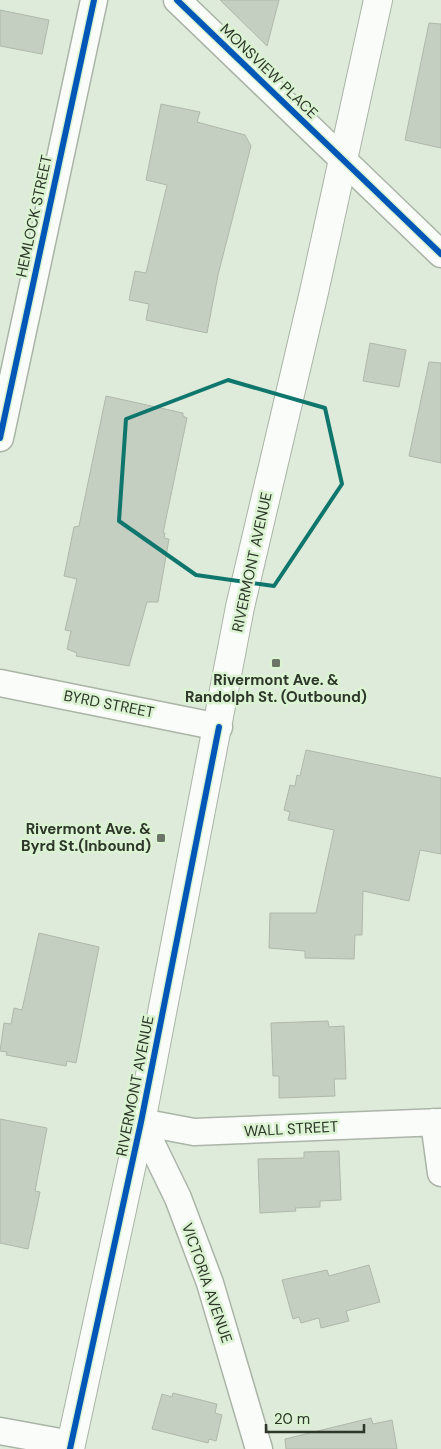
<svg xmlns="http://www.w3.org/2000/svg" width="441" height="1449" font-family="'DM Sans',sans-serif">
<style>
.building{fill:#c5cfc1;stroke:#afb8ab}
.lines{fill:none;stroke-linecap:round;stroke-linejoin:round}
.street-casing{stroke:#aab4a7;stroke-width:29}
.secondary-casing{stroke:#aab4a7;stroke-width:30}
.street{stroke:#fafcf9;stroke-width:26}
.secondary{stroke:#fafcf9;stroke-width:28}
.cycleway-casing{stroke:#dbf3d2;stroke-width:9}
.cycleway{stroke:#0057b8;stroke-width:6}
.marked{fill:none;stroke:#0f766e;stroke-width:4;stroke-linejoin:round}
.poi-dot{fill:#6b7567;stroke:#dbf3d2;stroke-width:2}
.labels{text-anchor:middle;stroke-width:5;stroke-linejoin:round;paint-order:stroke}
.street-label{font-size:15px;fill:#2d3629;stroke:#dbf3d2}
.poi-label{font-size:15px;font-weight:bold;fill:#2d3629;stroke:#dbf3d2}
</style>
<rect width="100%" height="100%" fill="#deebda"/>
<!-- building -->
<path class="building" d="M220,0h59l-12,46z
M0,10l49,10 -7,34 -42,-8z
M429,23l12,1v124l-36,-8z
M161,104l39,8 -3,10 48,13 6,11 -33,129 -11,58 -61,-13 3,-16 -20,-4 6,-29 11,2 21,-88 -21,-5z
M370,343l36,7 -7,37 -36,-6z
M429,362l12,1v100l-32,-7z
M106,396l77,17v3l4,2 -24,115h2l-1,5 5,1 -11,63h-11l-18,64 -53,-10 1,-3 -10,-4 4,-18 -6,-1 12,-51 -13,-3 10,-49 5,-1z
M306,750l135,28v76l-21,-4 -11,51 -46,-10 -1,44h-7l-1,24 -49,-1v-7l-36,-3 1,-35h46l18,-83 -46,-10 2,-8 -6,-2 6,-25 5,1 2,-11 3,1z
M39,933l60,14 -23,116 -9,-2 -1,5 -60,-11 1,-3 -7,-1 4,-28 7,1 3,-16 8,2z
M328,1021l1,6 15,-1 2,53h-12l1,17 -56,2v-22h-6l-2,-53z
M0,1119l47,9 -12,63 5,1 -12,57 -28,-6z
M339,1151l2,49 -21,1v6l-25,1 1,3 -36,2 -2,-54 46,-1v-6z
M369,1265l11,37 -34,9 3,10 -28,7 -2,-10 -18,5 -2,-6 -6,2 -11,-39 45,-10 2,6z
M173,1393l44,11 -2,9 7,2 -6,26 -7,-2 -1,4 -56,-14 10,-35 10,3z
M371,1418l2,6 19,-4 5,29h-111l-1,-10z"/>
<g class="lines">
<!-- street casing -->
<g class="street-casing">
<path id="street" d="M177,0l264,254
M0,438l94,-438
M0,683l219,44
M141,1122l37,76 32,85 49,166
M141,1122l53,10 247,-10
M434,1122l7,51
M0,1431l71,13"/>
</g>
<!-- secondary casing -->
<g class="secondary-casing">
<path id="secondary" d="M70,1449l71,-327 99,-515 74,-315 64,-292"/>
</g>
<!-- street -->
<use href="#street" class="street"/>
<!-- secondary -->
<use href="#secondary" class="secondary"/>
<!-- cycleway casing -->
<g class="cycleway-casing">
<path id="cycleway" d="M177,0l264,254
M0,438l94,-438
M70,1449l71,-327 78,-395"/>
</g>
<!-- cycleway -->
<use href="#cycleway" class="cycleway"/>
</g>
<!-- marked area -->
<path class="marked" d="M228,380l97,28 17,76 -68,102 -78,-11 -77,-54 7,-102z"/>
<!-- markers -->
<g class="poi-dot">
<rect x="271" y="658" width="10" height="10" rx="2.5"/>
<rect x="156" y="833" width="10" height="10" rx="2.5"/>
</g>
<g class="labels">
<!-- street labels -->
<g class="street-label">
<text transform="translate(269 71) rotate(44)" y="5">MONSVIEW PLACE</text>
<text transform="translate(34 216) rotate(-78)" y="5">HEMLOCK STREET</text>
<text transform="translate(252 562) rotate(-78)" y="5">RIVERMONT AVENUE</text>
<text transform="translate(109 704) rotate(11)" y="5">BYRD STREET</text>
<text transform="translate(135 1086) rotate(-79)" y="5">RIVERMONT AVENUE</text>
<text transform="translate(291 1129) rotate(-3)" y="5">WALL STREET</text>
<text transform="translate(207 1283) rotate(71)" y="5">VICTORIA AVENUE</text>
</g>
<!-- poi labels -->
<g class="poi-label">
<text x="276" y="685">Rivermont Ave. &amp;<tspan x="276" dy="17">Randolph St. (Outbound)</tspan></text>
<text x="151" y="834" text-anchor="end">Rivermont Ave. &amp;<tspan x="151" dy="17">Byrd St.(Inbound)</tspan></text>
</g>
</g>
<!-- scale -->
<path d="M266 1424v8h98v-8" fill="none" stroke="#2d3629" stroke-width="2.5"/>
<text x="274" y="1424" font-size="15" fill="#2d3629" stroke="#dbf3d2" stroke-width="4" paint-order="stroke">20 m</text>
</svg>
